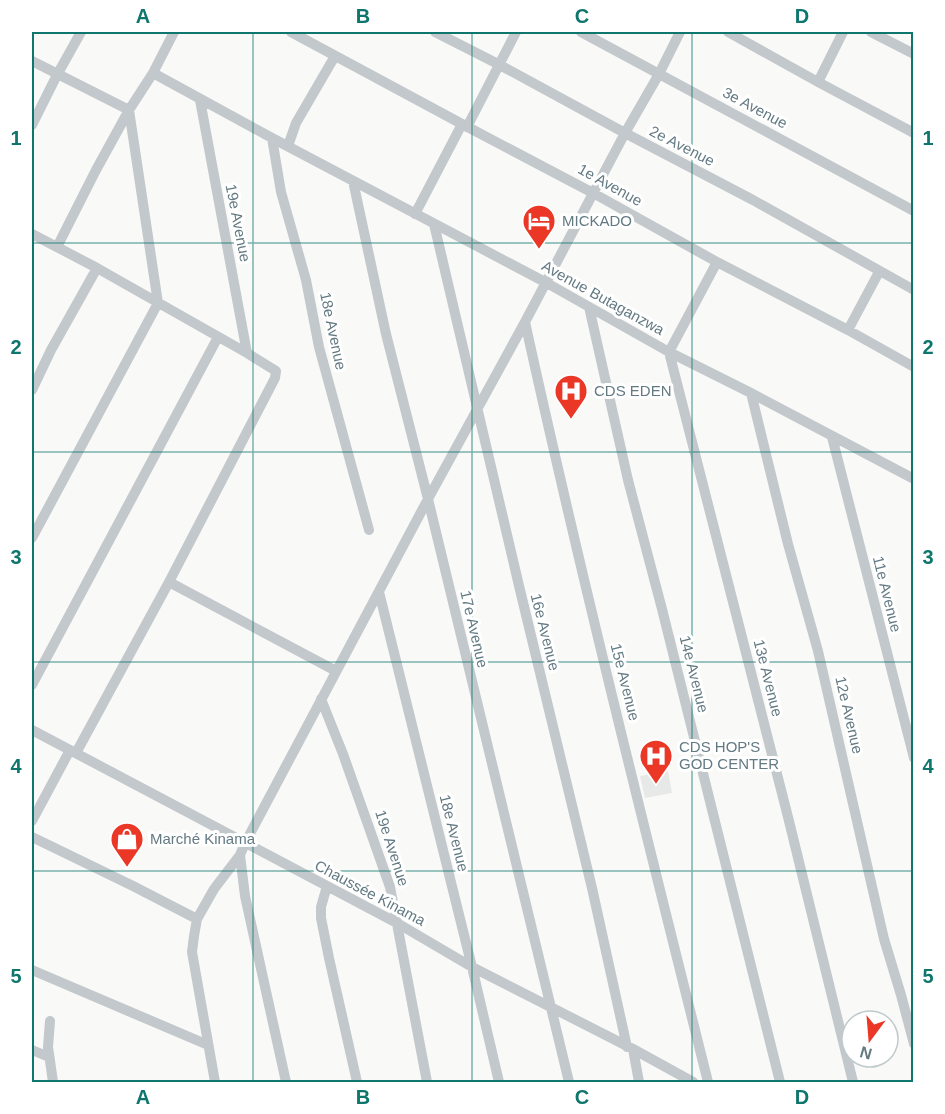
<svg xmlns="http://www.w3.org/2000/svg" width="945" height="1114" font-family="Arial,sans-serif">
<style>
.built{fill:#e7e9e8}
.lines{fill:none;stroke-linecap:round;stroke-linejoin:round}
.minor{stroke:#c2c8cb;stroke-width:10}
.grid{fill:none;stroke:#0f766e;stroke-width:1.5;stroke-opacity:0.55}
.labels{text-anchor:middle;stroke-width:6;stroke-linejoin:round;paint-order:stroke}
.street-label{font-size:15px;fill:#637a83;stroke:#fff}
.poi-label{font-size:15px;fill:#637a83;stroke:#fff;text-anchor:start}
.neatline{fill:none;stroke:#0f766e;stroke-width:2}
.grid-label{font-size:20px;text-anchor:middle;font-weight:bold;fill:#0f766e}
</style>
<rect width="100%" height="100%" fill="#f9f9f7"/>
<!-- built -->
<path class="built" d="M668,771l4,22 -27,5 -5,-22z"/>
<g class="lines">
<!-- minor -->
<path class="minor" d="M291,32l171,92 131,69 124,69 131,68 66,37
M435,32l63,32 127,69 128,67 161,90
M581,32l333,179
M728,32l90,50 96,51
M871,32l43,22
M32,61l97,49 29,193 -126,235
M153,73l119,65 273,144 124,70 82,41 163,86
M818,82l25,-50
M200,100l47,253
M32,125l25,-50 24,-43
M467,127l49,-95
M272,138l9,54 25,88 13,67 50,183
M288,146l8,-23 39,-67
M353,181l33,153 42,165 141,583
M415,214l47,-90
M434,224l86,366 72,298 35,159
M32,234l65,34 150,85 29,18 -1,7 -106,204 -93,171
M57,247l39,-77 33,-60 24,-37 21,-41
M717,262l-48,90 119,465 65,265
M589,307l39,173 34,129 118,473
M525,322c56,255 120,508 183,760
M848,330l31,-58
M32,390l19,-40 46,-82
M751,393l37,151 30,107 66,288 17,56 13,49
M832,437l82,321
M169,582l167,89
M379,592l93,375 27,115
M32,685l186,-348
M321,699l22,55 47,133 37,195
M32,730l365,193 75,44 161,82 60,33
M32,821l38,-71
M32,837l101,49 64,33
M240,855l5,41 41,186
M327,886l-6,21v11l8,40 28,124
M32,970l176,75
M50,1021l-2,26 5,35
M633,1049l6,33
M32,1050l17,7
M215,1082l-23,-130 2,-16 3,-17 17,-30 26,-34 5,-12 183,-344 97,-177 100,-189 34,-59 21,-42"/>
</g>
<!-- grid -->
<path class="grid" d="M253,32v1050M472,32v1050M692,32v1050M32,243h882M32,452h882M32,662h882M32,871h882"/>
<!-- icons -->
<defs>
<g id="hotel-pin" transform="scale(1.725)"><path d="M0 17L-7.5 6A9.5 9.5 0 1 1 7.5 6Z" fill="#ea3726" stroke="#fff"/><path d="M-6-4.5h1.5V1H6V5H4.5V3h-9V5H-6ZM-4 0a1.8 1.8 0 1 1 3.6 0ZM.5 0V-2.5h3Q6-2.5 6 0Z" fill="#fff"/></g>
<g id="hospital-pin" transform="scale(1.725)"><path d="M0 17L-7.5 6A9.5 9.5 0 1 1 7.5 6Z" fill="#ea3726" stroke="#fff"/><path d="M-5-5h3v3.5h4V-5h3V5h-3V1.5h-4V5h-3Z" fill="#fff"/></g>
<g id="shop-pin" transform="scale(1.725)"><path d="M0 17L-7.5 6A9.5 9.5 0 1 1 7.5 6Z" fill="#ea3726" stroke="#fff"/><path d="M-5-2.5h2.3a2.7 3.5 0 0 1 5.4 0H5L5.5 6h-11ZM-1.5-2.5h3a1.5 2.3 0 0 0-3 0Z" fill="#fff"/></g>
</defs>
<g fill-rule="evenodd">
<use href="#hotel-pin" x="539" y="221"/>
<use href="#hospital-pin" x="571" y="391"/>
<use href="#hospital-pin" x="656" y="756"/>
<use href="#shop-pin" x="127" y="839"/>
</g>
<g class="labels">
<!-- street labels -->
<g class="street-label">
<text transform="translate(755 108) rotate(28)" y="5">3e Avenue</text>
<text transform="translate(682 146) rotate(27)" y="5">2e Avenue</text>
<text transform="translate(610 185) rotate(29)" y="5">1e Avenue</text>
<text transform="translate(238 223) rotate(79)" y="5">19e Avenue</text>
<text transform="translate(603 298) rotate(29)" y="5">Avenue Butaganzwa</text>
<text transform="translate(333 331) rotate(78)" y="5">18e Avenue</text>
<text transform="translate(887 594) rotate(76)" y="5">11e Avenue</text>
<text transform="translate(474 629) rotate(77)" y="5">17e Avenue</text>
<text transform="translate(545 632) rotate(76)" y="5">16e Avenue</text>
<text transform="translate(694 674) rotate(76)" y="5">14e Avenue</text>
<text transform="translate(768 678) rotate(76)" y="5">13e Avenue</text>
<text transform="translate(625 682) rotate(76)" y="5">15e Avenue</text>
<text transform="translate(849 715) rotate(77)" y="5">12e Avenue</text>
<text transform="translate(454 833) rotate(76)" y="5">18e Avenue</text>
<text transform="translate(392 848) rotate(72)" y="5">19e Avenue</text>
<text transform="translate(370 893) rotate(28)" y="5">Chaussée Kinama</text>
</g>
<!-- poi labels -->
<g class="poi-label">
<text x="562" y="226">MICKADO</text>
<text x="594" y="396">CDS EDEN</text>
<text x="679" y="752">CDS HOP'S<tspan x="679" dy="17">GOD CENTER</tspan></text>
<text x="150" y="844">Marché Kinama</text>
</g>
</g>
<!-- border -->
<rect width="945" height="1114" fill="none" stroke="#ffffff" stroke-width="66"/>
<!-- north arrow -->
<g transform="translate(870 1039) rotate(196)"><circle r="28" fill="#ffffff" stroke="#c1cacd" stroke-width="1.5"/>
<path d="M0-4.5L10 22L0 15L-10 22Z" fill="#ea3726"/>
<text y="-9" font-size="16" font-weight="bold" text-anchor="middle" fill="#637a83">N</text>
</g>
<rect x="33" y="33" width="879" height="1048" class="neatline"/>
<g class="grid-label">
<text x="143" y="23">A</text>
<text x="363" y="23">B</text>
<text x="582" y="23">C</text>
<text x="802" y="23">D</text>
<text x="16" y="145">1</text>
<text x="928" y="145">1</text>
<text x="16" y="354">2</text>
<text x="928" y="354">2</text>
<text x="16" y="564">3</text>
<text x="928" y="564">3</text>
<text x="16" y="773">4</text>
<text x="928" y="773">4</text>
<text x="16" y="983">5</text>
<text x="928" y="983">5</text>
<text x="143" y="1104">A</text>
<text x="363" y="1104">B</text>
<text x="582" y="1104">C</text>
<text x="802" y="1104">D</text>
</g>
</svg>
